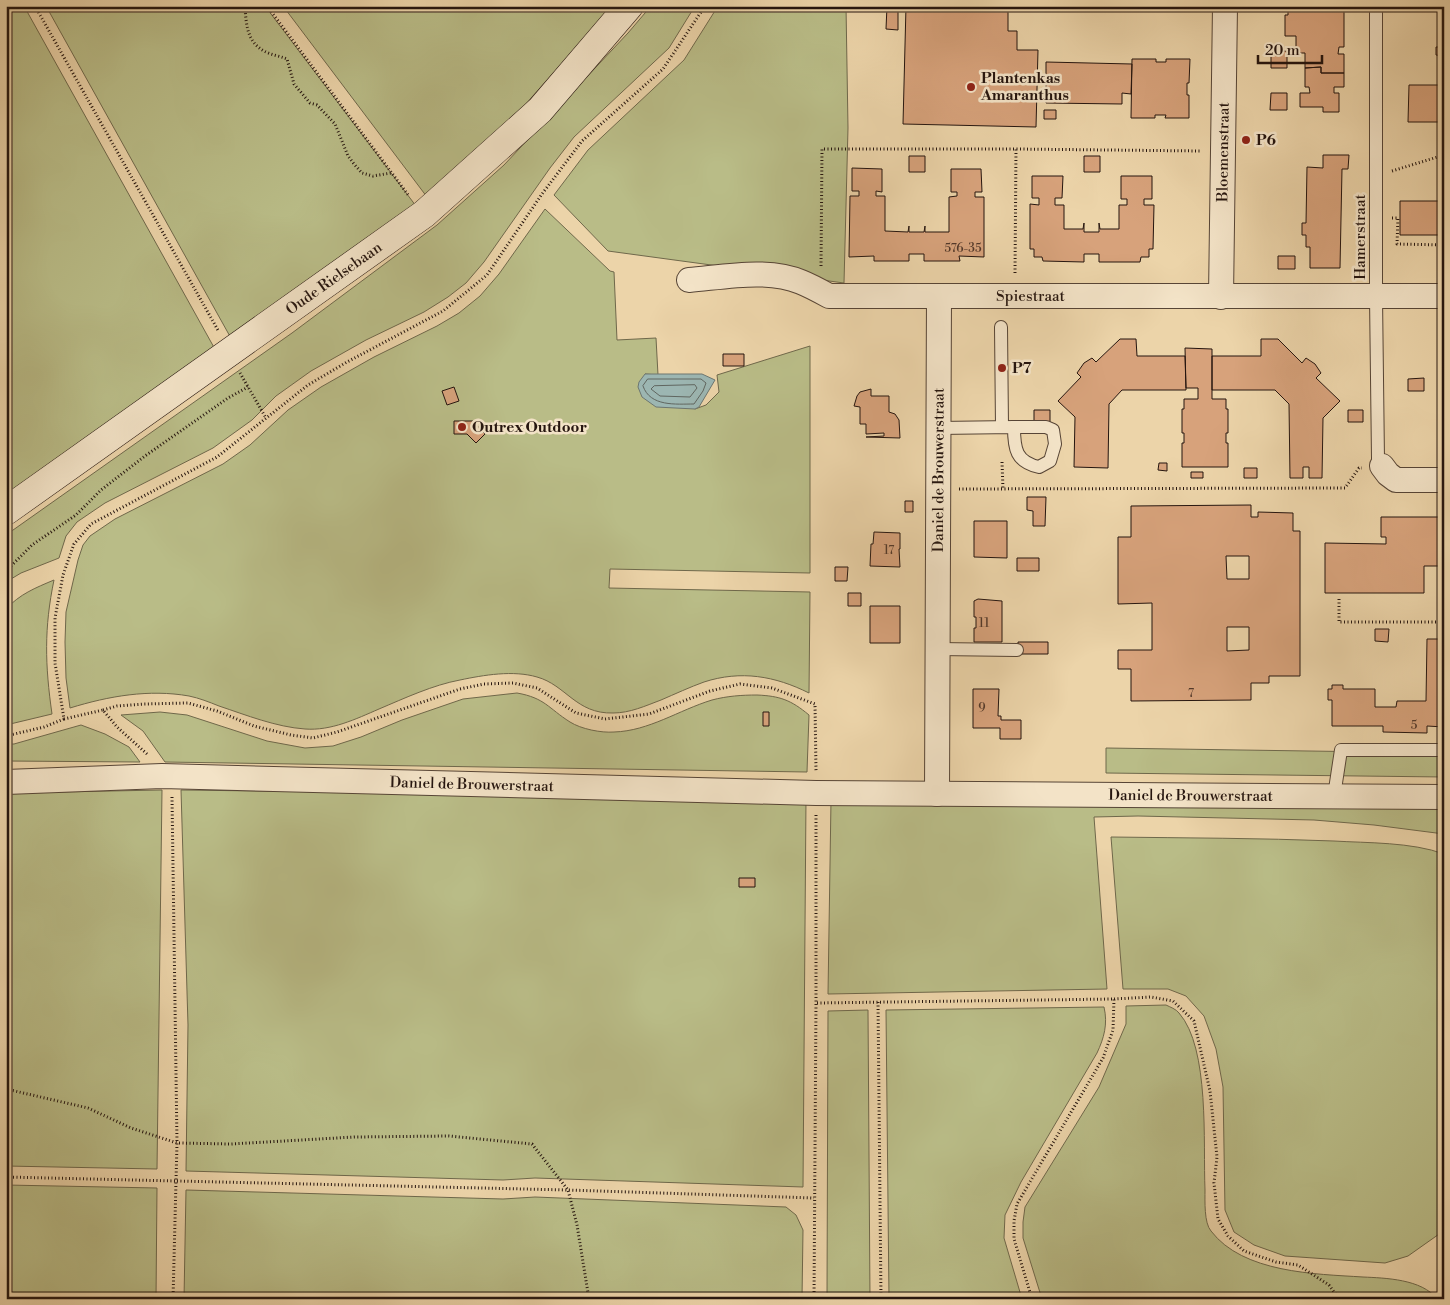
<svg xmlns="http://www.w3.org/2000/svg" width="1450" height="1305" font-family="'Libre Bodoni',serif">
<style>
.green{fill:#b9bc87;stroke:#6f684b}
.water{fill:#9cb6b2;stroke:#6c7671}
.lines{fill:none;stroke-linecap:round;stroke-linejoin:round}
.shore{stroke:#606660;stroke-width:1}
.building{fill:#d7a27b;stroke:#25150f;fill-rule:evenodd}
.lane-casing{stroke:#574536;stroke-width:14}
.street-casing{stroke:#574536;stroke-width:26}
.secondary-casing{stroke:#25150f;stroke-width:29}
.path{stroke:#25150f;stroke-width:3;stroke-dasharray:1 2.5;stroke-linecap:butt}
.lane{stroke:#f3e3c7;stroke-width:12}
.street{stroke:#f3e3c7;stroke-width:24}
.secondary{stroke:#f3e3c7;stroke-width:28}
.poi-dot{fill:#8f2418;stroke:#f3e3c7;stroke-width:2}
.labels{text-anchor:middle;stroke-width:5;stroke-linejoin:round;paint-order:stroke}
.number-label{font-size:12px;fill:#52382a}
.poi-label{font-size:15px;font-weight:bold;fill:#25150f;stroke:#f3e3c7;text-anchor:start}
.street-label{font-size:15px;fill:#25150f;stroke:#f3e3c7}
</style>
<rect width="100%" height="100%" fill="#ecd4a9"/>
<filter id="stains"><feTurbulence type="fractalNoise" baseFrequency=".004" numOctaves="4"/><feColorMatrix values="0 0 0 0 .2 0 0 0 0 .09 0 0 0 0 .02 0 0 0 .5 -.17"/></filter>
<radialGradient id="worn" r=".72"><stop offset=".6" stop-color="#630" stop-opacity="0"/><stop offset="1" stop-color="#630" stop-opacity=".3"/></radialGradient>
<!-- green -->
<path class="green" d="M6,6h18l192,345 -210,150z
M46,6h219l151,200 -184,134z
M283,6h330l-90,101 -96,90z
M651,6h44l-26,42 -95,89 -24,31 -66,94 -18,21 -18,14 -24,15 -58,28 -55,31 -35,25 -24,24 -39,28 -108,55 -28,19 -11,14 -7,22 -38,15 -15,9v-47l286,-202 145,-108 67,-60 124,-132z
M718,6h128l2,122 -4,155 -236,-32 -54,-56 34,-45 96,-90z
M545,209l65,62 4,1 3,68 39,-2 2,37 -13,-1 50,35 11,-4 13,-13 -2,-17 93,-29v227l-200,-4 -1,19 201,4 -1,101c-34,-17 -68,-23 -105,-11 -14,5 -29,12 -43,18 -16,6 -31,13 -48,13 -37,1 -47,-28 -76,-36 -24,-7 -53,-2 -77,3 -27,5 -55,18 -81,29 -23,10 -48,22 -74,20 -29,-2 -59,-14 -86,-23 -10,-4 -20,-8 -30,-10 -40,-7 -80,0 -119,12l-4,-30 -1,-36 1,-30 12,-52 5,-15 7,-9 25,-17 108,-55 27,-19 38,-35 33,-23 53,-30 63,-31 22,-13 21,-17 19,-22z
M54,580c-10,48 -9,85 -2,134l-46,11v-116c14,-15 29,-21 48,-29z
M517,693c28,5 31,15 53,29 11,7 31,11 44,10 35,-1 65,-22 98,-32 15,-4 30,-5 45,-5 23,1 34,5 52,20l-2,57 -642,-10 -22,-31 -22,-16 39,-3 27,3 80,26 38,7 28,-2 28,-9 41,-17 61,-21z
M81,725l24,9 24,13 11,15 -134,-1v-17h8z
M1106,748l338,5v24l-338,-4z
M162,790l-5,379 -151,-3v-373z
M181,790l625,8 -3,389 -268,-9 -32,2 -317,-9 2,-146z
M831,800l613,5v29l-70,-9 -60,-5 -176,-4 -44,1 13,172 -279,5z
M1111,837c75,1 149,1 223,4 33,2 78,1 110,13l-2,378 -34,24 -23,7 -100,-7 -31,-11 -20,-13 -9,-22 -2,-123 -7,-38 -12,-33 -18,-20 -18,-7h-45z
M1166,1005c4,2 10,4 13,8 31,35 24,131 26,177 0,11 -1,33 6,41 32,42 104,43 152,46 22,1 59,2 74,22h-395l-19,-61v-16l2,-15 74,-120 27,-63v-18z
M1104,1007c4,17 0,31 -7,46l-76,129 -16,33 -1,23 18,61h-133l-3,-289z
M868,1010l2,289h-43l1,-288z
M6,1185l151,3 -1,111h-150z
M186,1190l317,9 32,-2 251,10 10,8 7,15 -1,69h-618z"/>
<!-- water -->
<path class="water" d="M645,374h57l13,6 -16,27 -4,2 -39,-2 -14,-10 -4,-10 1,-5z"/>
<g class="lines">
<!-- shore -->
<path class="shore" d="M648,379h53l5,4 -3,8 -9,13c-18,0 -44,3 -51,-18z
M695,385l2,3 -7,9 -30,-1 -9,-7 3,-3z"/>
</g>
<!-- building -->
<path class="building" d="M887,6h11v24l-12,-1z
M906,6h102v25h9v19h21l-2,77 -133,-3z
M1288,6h51v4h5v37h-5l-1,7h6v19h-23v-6l-16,1v-15h-9v-17h-11v-21h3z
M1441,31h3v25l-8,-1v-8h5z
M1271,51h16v17h-16z
M1132,59h24v3h10v-3h24l-1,24h-2v12h2v23h-24l1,-3h-11v3h-24z
M1046,62l86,2 -1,30 -9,-1v11l-76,-1z
M1321,67v6h23v14h-10v6h5v19h-16v-5h-23v-14h10l-1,-6h-4v-19z
M1441,69h3v53h-36l1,-37h32z
M1271,93h16v17h-17z
M1044,110h12v9h-12z
M1323,155h26l-1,14h-6l-2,99h-30v-21h-4v-12h-4v-12h4l1,-56 16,1z
M909,156h16v16h-16z
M1084,156h16v16h-16z
M852,168l30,1v23l-6,-1v5h9v35l23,1 1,-6v6h15l1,-6v6h24v-35l8,-1v-4h-6v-23h30l1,23h-7v5h9v60l-25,-1 1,5h-36v-7h-15v7h-35v-5l-25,1 1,-61h9v-5h-7z
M1032,176h31l-1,22h-7v7h9v24h19l1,-6v9h15v-9l1,6h19v-24h8v-6h-6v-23h31v23h-8v6h10l-1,44h-4v8h-8l-1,5h-41v-8h-15v8l-41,-1 -1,-4h-8v-8h-4v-45l9,1v-7h-7z
M1400,201h44v34h-44z
M1278,256h17v13h-17z
M1120,339h16l1,17h48l1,34h-64l-13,14 -1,64 -34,-1 1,-50 -17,-16 23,-24 -4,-4 7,-10 8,-5 4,4z
M1261,339h17l24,24 4,-5 9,6 6,9 -5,5 24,23 -17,17 -1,60h-13v-11h-6v11h-13l-1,-74 -14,-14h-63v-34h49z
M1185,348l27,1v50h14v10h2v24h-2v10h2v24h-46v-24h2v-10h-2v-24h2v-10h14v-11h-12z
M723,354h21v12h-21z
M1424,378v13h-16v-12z
M454,387l5,14 -12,4 -5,-14z
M871,389v7h18v16l6,2 4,6 1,18 -34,-1 18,-1v-3l-18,1v-10h-6v-17l-6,-1 3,-10 3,-4z
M1034,410h16v12h-16z
M1348,410h15v12h-15z
M454,421h19l12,13 -9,9 -9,-9h-13z
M1159,463h8v8l-9,-1z
M1244,468h13v10h-13z
M1191,472h12v6h-12z
M1027,497h19l-1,29h-12v-15l-6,-1z
M905,501h8v11h-8z
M1251,505v12h7v-5l35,1v18h7v145h-31v7h-18v17l-120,1v-32h-13v-19h34v-47l-34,1v-67h13v-31zM1226,556h23v23h-22zM1227,627h22v23l-22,1z
M1381,517h63v49h-20v27h-99v-50l61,1v-7h-5z
M974,521h33v37l-33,-1z
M874,532l26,1v16h-1l1,18 -30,-1 1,-22h2z
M1017,558h22v13h-22z
M835,567h13l-1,14h-12z
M848,593h13v13h-13z
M978,599l24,2v41h-28v-14h2v-11h-2v-16z
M870,606h30v37h-30z
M1375,629h14l-1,13 -13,-1z
M1427,639h17v88l-17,-1v7l-44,-1v-6h-51v-26h-4v-11h4v-4h11v4h32v18h21l1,-6h29z
M1018,642h30v12h-30z
M973,689h26l-1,27h3v4h20v19h-21v-11h-27z
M763,712h6v14h-6z
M739,878h16v9h-16z"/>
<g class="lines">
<!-- lane casing -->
<g class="lane-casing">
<path id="lane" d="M1376,6v291l2,162 4,7
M1001,327l1,100
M938,428l76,-1c0,22 2,35 25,40l11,-6 5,-17 -2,-14 -7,-3h-32
M937,649l80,1
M1334,796l7,-46h103"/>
</g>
<!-- street casing -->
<g class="street-casing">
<g id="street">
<path id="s1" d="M689,280c35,-3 79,-12 112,2 10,4 19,9 28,14h615"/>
<path id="s2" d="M1221,297l4,-291"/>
<path d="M1382,466l6,8 8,6h48"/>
<path id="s3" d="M6,782l156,-6 654,17 628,4"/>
<path id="s4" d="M937,794l2,-498"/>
</g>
</g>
<!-- secondary casing -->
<g class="secondary-casing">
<g id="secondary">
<path id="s5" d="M6,511l418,-297 116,-104 89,-104"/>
</g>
</g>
<!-- path -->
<path class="path" d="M35,6l184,326
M245,6c1,18 2,36 19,45 7,4 16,5 23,8l7,25 16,19 7,2 18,19 13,32 6,8 8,9 11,3 18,-3
M267,6l142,190
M1392,171l52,-16
M1392,218h6l-1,26 47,1
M821,266l1,-117h194l185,2
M1015,273l1,-124
M240,373l26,45
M1002,462l1,27
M959,489l386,-1 14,-20h3
M6,571l26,-26 44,-30 25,-25 44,-34 83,-58 20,-11
M1339,599v23h105
M103,710l14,-4 27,-2 44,-1 29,8 37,15 37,9 22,3 24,-6 123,-43 24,-5 29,-1 24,5 39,25 29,6 44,-5 61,-23 30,-7 32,4 43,16 1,67
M6,736l38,-9 20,-8
M147,754l-30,-27 -14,-17 -39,9 -9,-56v-45l8,-43 11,-31 17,-20 126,-67 91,-72 39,-23 96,-51 44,-36 55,-81 40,-53 81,-72 42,-63
M172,797l5,346 -1,38 392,9 246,8
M816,815v188l298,-4 -1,31 -10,28 -86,146 -3,17v18l18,60
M1114,999l37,-2 22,4 21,20 16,70 7,66 -3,26 4,36 10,17 16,15 32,11 22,3 31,20 10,14
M878,1002l3,297
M6,1089l82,19 43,20 46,15 54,1 123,-7 95,-1 83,8 36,46 9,35 12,74
M6,1177l170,4 -3,118
M814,1299l2,-296"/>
<!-- lane -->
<use href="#lane" class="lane"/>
<!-- street -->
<use href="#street" class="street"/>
<!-- secondary -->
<use href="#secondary" class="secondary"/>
</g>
<!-- markers -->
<g class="poi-dot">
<circle cx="971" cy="87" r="5"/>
<circle cx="1246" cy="140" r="5"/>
<circle cx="1002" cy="368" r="5"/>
<circle cx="462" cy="427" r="5"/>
</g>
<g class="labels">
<!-- number labels -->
<g class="number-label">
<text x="963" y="252">576-35</text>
<text x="889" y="554">17</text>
<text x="984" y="627">11</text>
<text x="1191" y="697">7</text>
<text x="982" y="712">9</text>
<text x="1414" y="729">5</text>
</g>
<!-- poi labels -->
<g class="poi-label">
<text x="981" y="83">Plantenkas<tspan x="981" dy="17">Amaranthus</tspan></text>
<text x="1256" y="145">P6</text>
<text x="1012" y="373">P7</text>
<text x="472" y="432">Outrex Outdoor</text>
</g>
<!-- street labels -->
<g class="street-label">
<text dy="5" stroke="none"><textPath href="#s2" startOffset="145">Bloemenstraat</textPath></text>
<text transform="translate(1360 237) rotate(-90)" y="5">Hamerstraat</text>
<text dy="5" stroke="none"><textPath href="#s5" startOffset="402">Oude Rielsebaan</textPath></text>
<text dy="5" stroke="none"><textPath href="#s1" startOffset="346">Spiestraat</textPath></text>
<text dy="5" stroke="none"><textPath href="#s4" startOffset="324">Daniel de Brouwerstraat</textPath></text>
<text dy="5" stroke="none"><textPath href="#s3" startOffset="466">Daniel de Brouwerstraat</textPath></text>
<text dy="5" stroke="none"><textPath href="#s3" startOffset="1185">Daniel de Brouwerstraat</textPath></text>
</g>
</g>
<!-- margin -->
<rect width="1450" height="1305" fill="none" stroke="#ecd4a9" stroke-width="25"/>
<rect x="8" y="8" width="1435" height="1290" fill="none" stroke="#25150f" stroke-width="2.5"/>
<rect x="12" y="12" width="1425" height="1280" fill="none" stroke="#25150f"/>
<!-- scale -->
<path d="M1258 55v8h64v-8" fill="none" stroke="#25150f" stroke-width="2.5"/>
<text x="1265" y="55" font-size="15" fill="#25150f" stroke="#f3e3c7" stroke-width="4" paint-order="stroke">20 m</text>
<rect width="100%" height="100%" filter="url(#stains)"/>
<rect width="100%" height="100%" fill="url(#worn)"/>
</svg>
